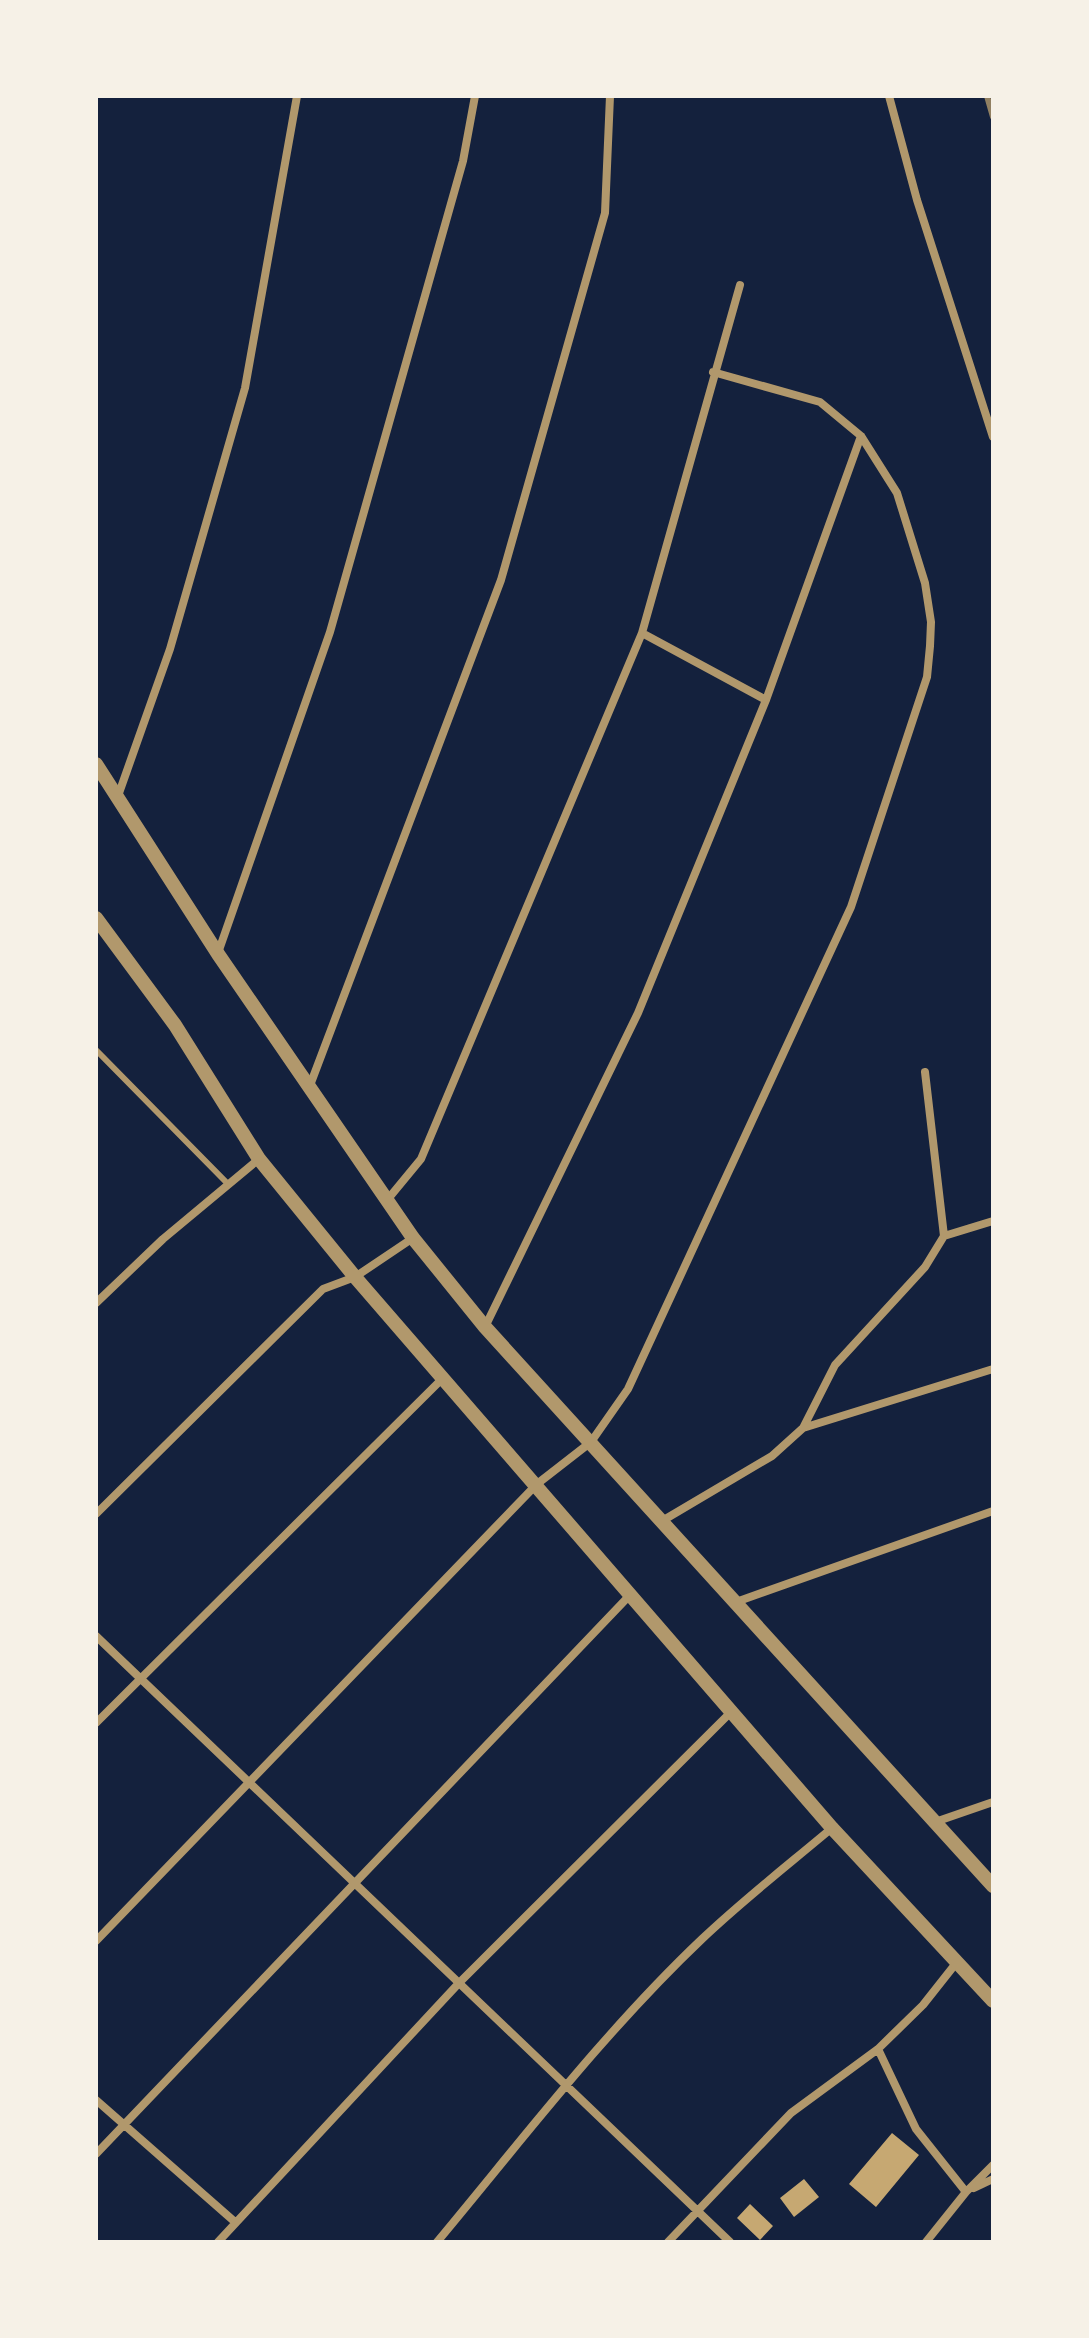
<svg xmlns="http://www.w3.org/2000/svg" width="1089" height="2338" font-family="'PT Sans',sans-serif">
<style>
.building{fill:#c6a872}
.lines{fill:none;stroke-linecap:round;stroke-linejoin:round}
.service{stroke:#b1986c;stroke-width:6}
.minor{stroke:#b1986c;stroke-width:8}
.tertiary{stroke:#b1986c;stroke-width:14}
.rail{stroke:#918062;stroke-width:6}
</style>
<rect width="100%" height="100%" fill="#14213d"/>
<!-- building -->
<path class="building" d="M892,2133l27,22 -43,52 -27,-23z
M804,2179l15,18 -25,20 -14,-19z
M750,2204l23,22 -13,14 -23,-22z"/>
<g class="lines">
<!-- service -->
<path class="service" d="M96,1050l132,134"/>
<!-- minor -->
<path class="minor" d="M889,96l28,104 76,237
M642,633l124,67
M118,796l52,-147 75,-261 52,-292
M218,953l112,-321 133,-471 12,-65
M309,1088l192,-508 104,-367 5,-117
M388,1199l33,-40 221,-526 98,-348
M944,1236l49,-15
M96,1303l67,-64 96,-80
M485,1327l153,-314 128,-313 95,-264
M803,1428l190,-59
M96,1514l227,-225 32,-12 58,-39
M662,1521l110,-65 31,-28 32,-63 90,-98 19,-31 -19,-164
M736,1602l257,-91
M96,1636l634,606
M96,1723l347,-345
M935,1822l58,-20
M96,1941l441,-457 54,-42 37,-53 223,-482 76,-230 3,-31 1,-24 -6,-39 -28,-90 -36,-57 -41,-34 -107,-30
M957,1962l-34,43 -45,44 38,80 50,63
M96,2100l139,122
M96,2154l534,-559
M974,2188l19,-9
M218,2242l241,-259 273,-272
M437,2242c85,-102 168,-211 265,-303 41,-39 86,-74 130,-111
M668,2242l123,-129 87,-64
M926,2242l40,-50 27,-27"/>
<!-- tertiary -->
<path class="tertiary" d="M96,764l122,190 195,284 72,89 508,559
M96,918l79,107 84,134 96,118 477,551 161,173"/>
<!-- rail -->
<path class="rail" d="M987,96l6,21"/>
</g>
<!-- border -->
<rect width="1089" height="2338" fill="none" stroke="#f6f1e7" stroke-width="196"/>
</svg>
